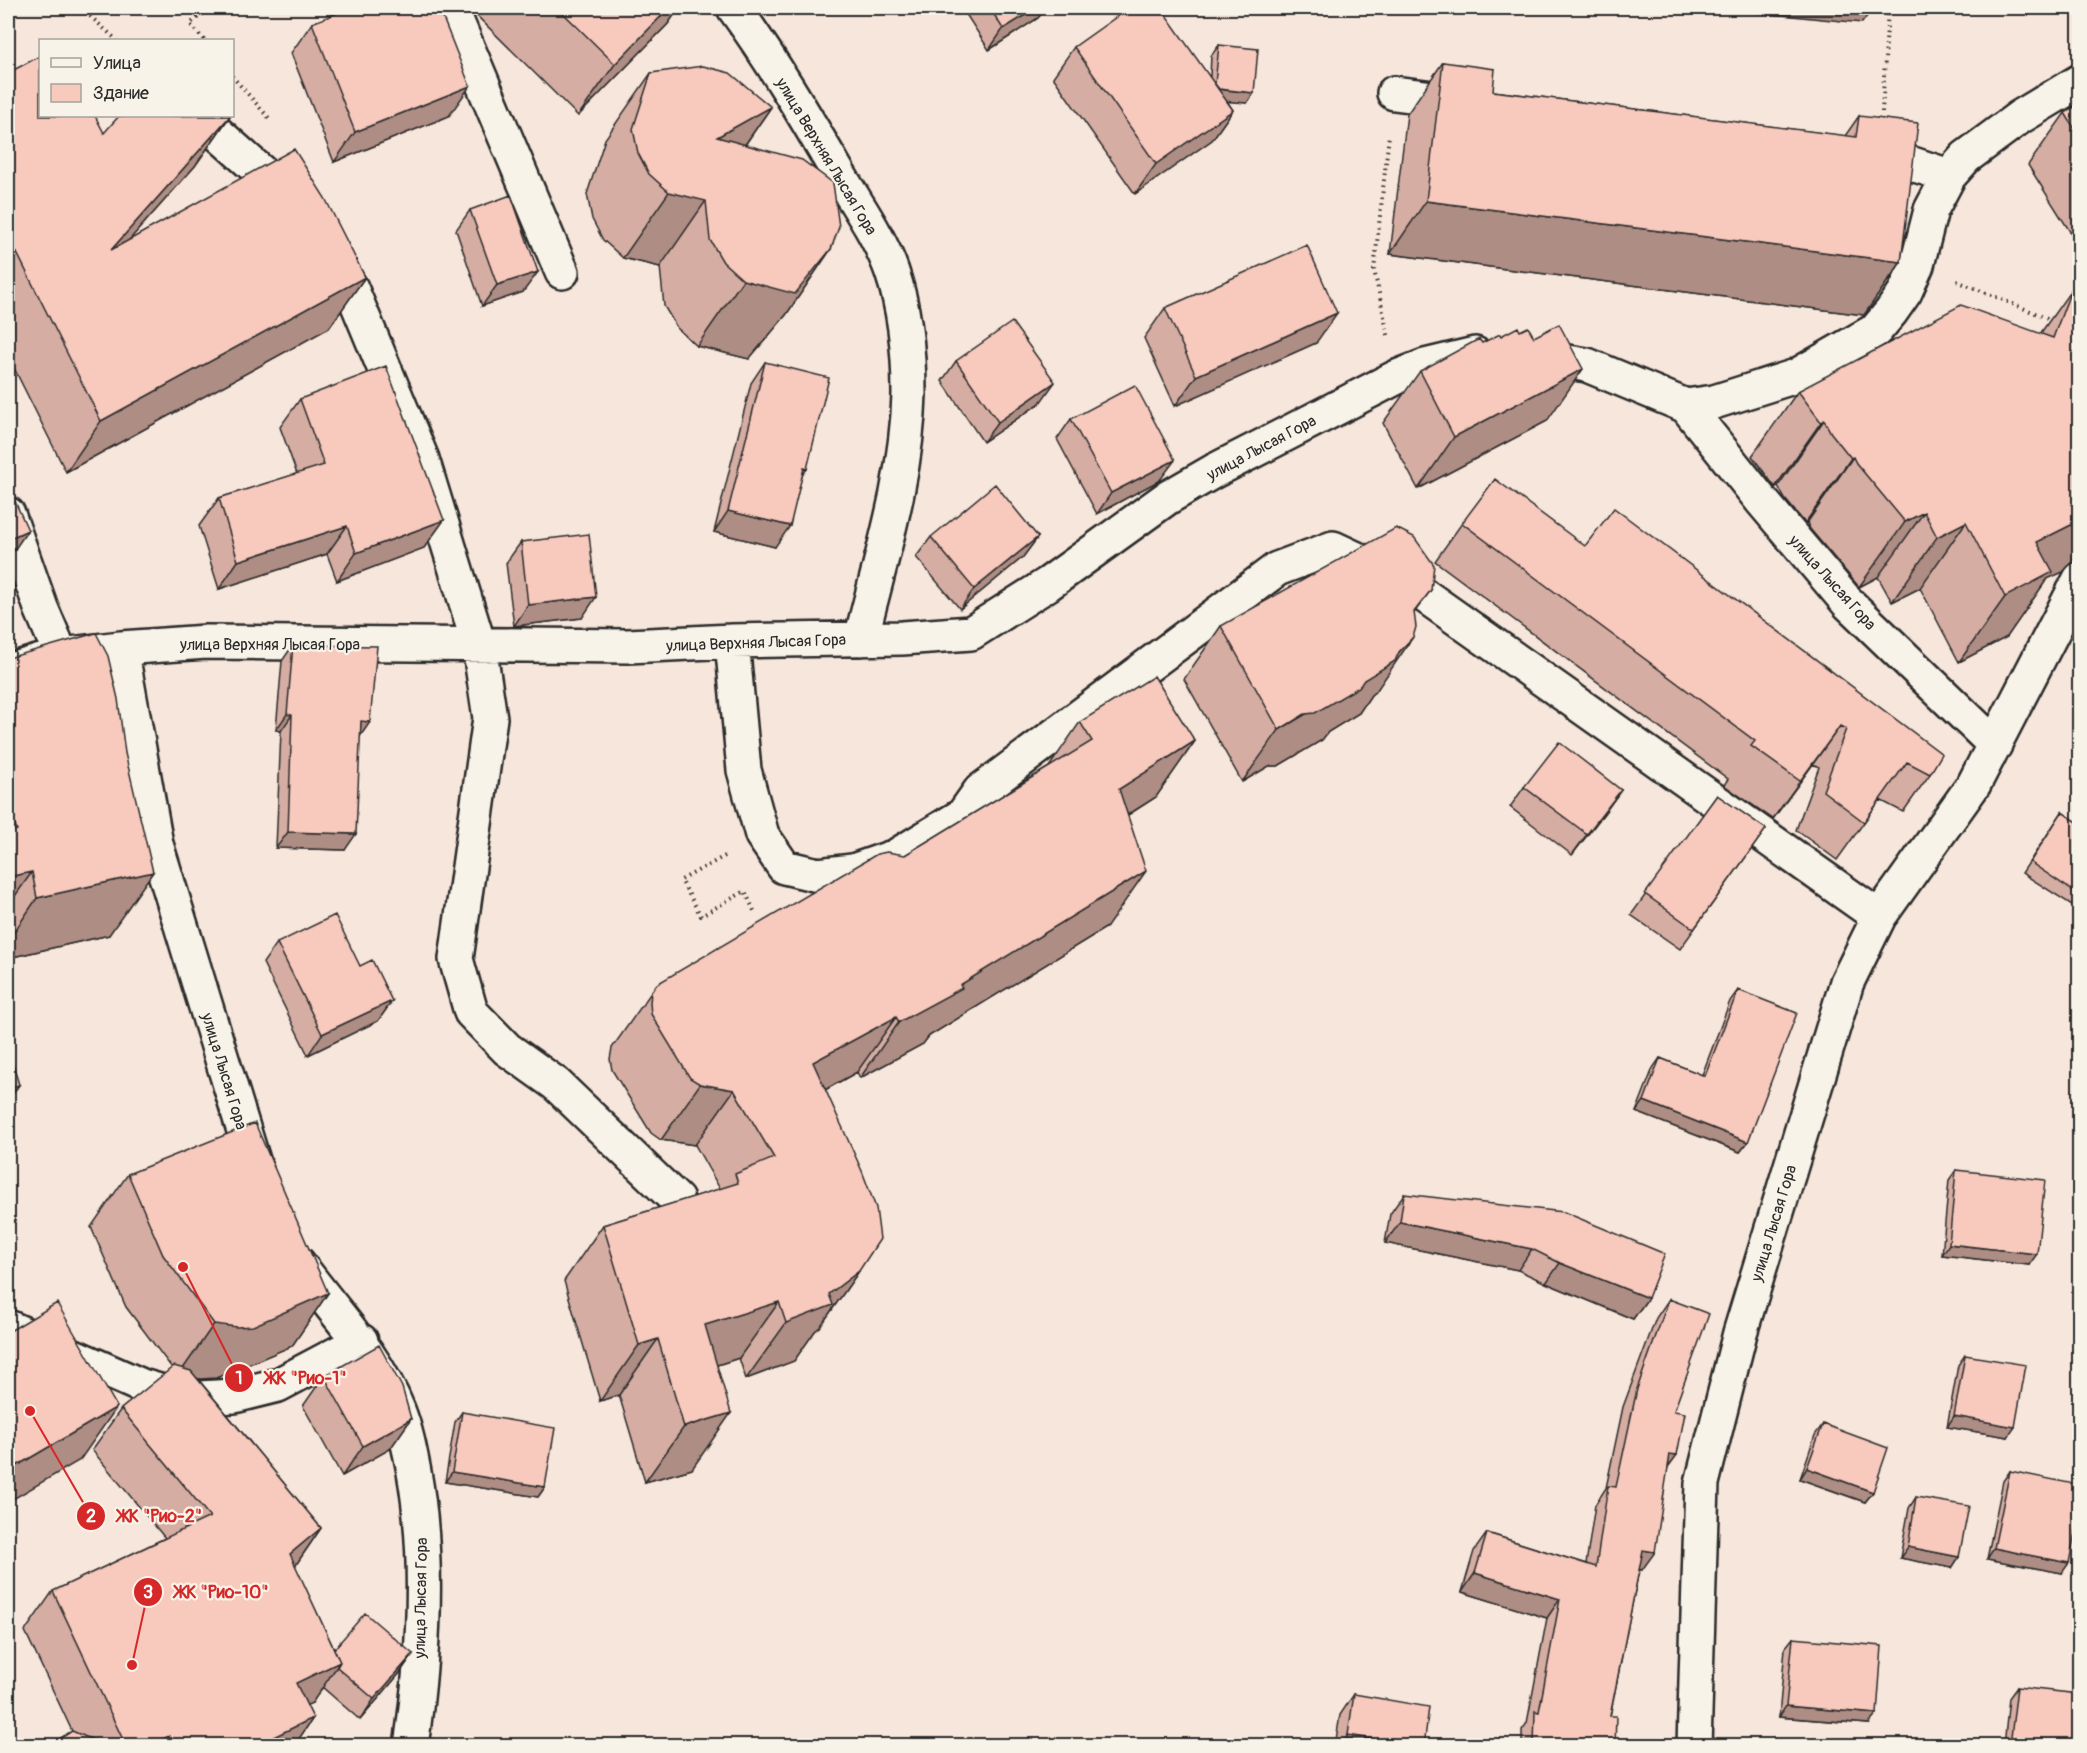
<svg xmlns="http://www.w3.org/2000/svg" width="2087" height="1753" font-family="Pangolin,sans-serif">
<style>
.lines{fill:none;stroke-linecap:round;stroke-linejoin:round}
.minor-casing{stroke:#2b2b2b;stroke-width:38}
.path{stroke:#2b2b2b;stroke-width:4;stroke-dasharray:1.5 4.5;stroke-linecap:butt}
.minor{stroke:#f7f3e8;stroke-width:33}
.wall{fill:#d5ada3;stroke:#2b2b2b;stroke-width:1.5}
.shaded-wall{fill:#ae8d84;stroke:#2b2b2b;stroke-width:1.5}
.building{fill:#f8c9bd;stroke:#2b2b2b;stroke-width:1.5}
.labels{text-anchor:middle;stroke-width:4.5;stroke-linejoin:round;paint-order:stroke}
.street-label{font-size:16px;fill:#2b2b2b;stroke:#f7f3e8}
.leader{fill:none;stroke:#d62828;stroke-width:2}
.callout-dot{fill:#d62828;stroke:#f7f3e8;stroke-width:2}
.mark-label{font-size:18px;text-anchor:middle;font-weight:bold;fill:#fff}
.callout-label{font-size:18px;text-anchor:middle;font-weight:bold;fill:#d62828;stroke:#f7f3e8;stroke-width:4.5;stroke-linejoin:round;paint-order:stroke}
</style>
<rect width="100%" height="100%" fill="#f7e6db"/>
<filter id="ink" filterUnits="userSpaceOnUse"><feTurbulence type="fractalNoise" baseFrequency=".0167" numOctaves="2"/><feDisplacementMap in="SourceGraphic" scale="12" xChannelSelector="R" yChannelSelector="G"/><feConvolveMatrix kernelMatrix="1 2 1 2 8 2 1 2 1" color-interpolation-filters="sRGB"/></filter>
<g filter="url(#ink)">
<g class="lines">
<!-- minor casing -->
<g class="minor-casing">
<path id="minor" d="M451,8l111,264
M734,8c38,52 71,108 104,165 19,32 42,64 54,99 13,38 17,82 17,122 -2,83 -28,164 -48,245
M1394,93l71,9
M198,116l63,56 28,29
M1871,152l8,1 70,23
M331,256l20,32 71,171 57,186 11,73 -34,241 15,53 36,37 49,35 121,116
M1536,357l51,8 99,41 28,-4 82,-26 80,-46 15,-18 14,-20 12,-27 14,-55 18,-34 17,-19 54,-40 60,-36
M1686,406l75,94 88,104 146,141
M8,514l33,94 20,47
M732,641l12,129 18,65 22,32 34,8 35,-4 43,-15 67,-41 17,-24 297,-222 56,-21 71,33 475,336
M121,648l35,196 100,326
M8,671l53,-16 60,-7 85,-6 422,4 104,-5 170,-3 69,-5 77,-49 119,-86 47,-27 183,-94 28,-11 50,-12
M298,1263c35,48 78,91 100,147 8,20 12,41 16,62 16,89 10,184 -3,274
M8,1327l134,59 28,8 30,4 34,-2 44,-11 83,-44
M1694,1746l8,-263 38,-150 107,-351 32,-65 95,-133 106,-205"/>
</g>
<!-- path -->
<path class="path" d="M81,8l36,32
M204,40l-14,-16 19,-16
M232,76l37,42
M1882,112l6,-104
M1957,281l95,39
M1388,335l-14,-65 15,-135
M725,856l-44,24 20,36 44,-25 10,22"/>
<!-- minor -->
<use href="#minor" class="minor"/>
</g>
<!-- wall -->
<path class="wall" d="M177,8h14l-7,6z
M471,8h208l-11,16 -90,92 -105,-104z
M962,8h84l-8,10 -49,32z
M312,23l137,93 -115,46 -43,-109z
M1219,45l35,48 -7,10 -20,-2 6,9 -21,30 -77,54 -82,-117 21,-30 136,29 1,-20z
M1443,62l50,29 352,45 14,-20 42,146 -37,53 -474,-61 17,-140z
M8,73l96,60 126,-17 -35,50 -66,74 236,37 -36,51 -263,144 -58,-116z
M651,73l120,34 -26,38 86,104 -45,66 -37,44 -52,-13 -20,-18 -13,-22 -4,-39 -37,-9 -20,-18 -11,-21 -5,-25 18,-55z
M2079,104v142l-51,-81 37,-52z
M470,210l53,82 -41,14 -26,-76z
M2071,290v273l-8,9 -16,7 -40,58 -48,25 -39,-74 -28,14 -14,-25 -19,10 -49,-58 -3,-6h-2l-20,-24 -7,-13 -3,1 -23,-31 46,-65 242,-57z
M1165,308l151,35 -141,63 -31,-68z
M1520,331l14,6 13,84 -129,68 -35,-66 37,-52 62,-28z
M956,361l84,42 -57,39 -41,-61z
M765,362l42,107 -4,5 -28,73 -61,-15 37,-149z
M300,399l144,121 -20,28 -87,33 -10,-27 -108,35 -20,-63 20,-28 78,-24 -17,-47z
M1071,419l89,61 -63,34 -40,-75z
M1462,523l123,23 345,228 -27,38 -23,-12 -43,60 -41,-30 23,-63 -6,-3 -40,55 -49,-34 4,-6 -293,-218z
M931,537h107l-15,20 -63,52 -44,-52z
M521,542l61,76 -68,8 -8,-63z
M1431,590l-17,23 -37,77 -6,5 -12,18 -31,19 -6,8 -44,26h-9l-27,16 -58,-103 37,-53z
M293,645l52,205 -69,-2 5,-117 -5,-1 6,-69z
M8,658l101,277 -101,23z
M1080,722l115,19 -39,56 -28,18 -21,112 -178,109 -6,8 -63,34 -3,-6 -32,18 34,181 -39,56 -5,4 -21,30 -48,18 -7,-21 -22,7 -25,104 -47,13 -26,-87 -19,6 -36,-120 39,-56 117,-36 -25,-44 -34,-5 -10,-7 -39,-63 -2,-11 2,-11 45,-64 248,-129 144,-88z
M1524,787l97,3 -49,65 -62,-48z
M1717,795l49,34 -86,120 -49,-34z
M2062,812l17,83 -7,10 -50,-32z
M277,943l83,23 32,35 -14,20 -70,34 -45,-92z
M1738,990l10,152 -8,10 -104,-40 17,-44 7,-10 42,17 28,-74z
M1956,1170l73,95 -87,-10 7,-75z
M128,1174l200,119 -36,53 -76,32 -18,1 123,149 -26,38 39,83 79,5 -14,20 -39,46 -38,-33 -10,16 -6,2 7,13 -19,28h-246l24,-15 -47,-100 28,-40 112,-53 -73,-88 29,-41 51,-41 -46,-61 -35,-80z
M1404,1194l244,104 -15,21 -87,-36 -28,-13 -133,-27 5,-29z
M1669,1299l5,112 -6,56 -26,103h-3l-29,146 5,30h-93v-16l5,-7 20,-105 -85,-26 12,-41 13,-18 99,31 9,-59 11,-17 17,-81 33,-89z
M1965,1355l43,82 -61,-10 11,-62z
M324,1376l87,43 -21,30 -48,27 -39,-70z
M462,1412l83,75 -7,10 -93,-15 10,-60z
M1823,1424l50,68 -8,10 -65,-23 15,-44z
M2010,1471l52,102 -75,-14 16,-78z
M1916,1497l43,60 -7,11 -52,-10 9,-50z
M1793,1638l76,86 -90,-7 6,-69z
M2017,1687l62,59h-75l5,-48z
M1354,1694l70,52h-89l5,-31z"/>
<!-- shaded-wall -->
<path class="shaded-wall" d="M669,8h10l-11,16 -90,92 37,-52z
M1037,8h9l-8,10 -49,32 14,-21z
M1709,8h164l-11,15z
M470,86l-21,30 -115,46 21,-30z
M1215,89l39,4 -7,10 -39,-3z
M771,107l-111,160 -37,-9 46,-66 48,-55z
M1233,110l-21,30 -77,54 21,-30z
M230,116l-35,50 -120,135 36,-51z
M1426,201l475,61 -37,53 -474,-61z
M831,249l-45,66 -37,44 -52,-13 46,-66z
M538,272l-15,20 -41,14 15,-21z
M365,277l-36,51 -263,144 35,-51z
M1337,313l-21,30 -141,63 21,-30z
M1583,369l-36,52 -129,68 36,-52z
M1055,382l-15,21 -57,39 15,-20z
M1824,420l-46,66 -3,1 46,-65z
M1853,457l-46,66h-2l46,-65z
M1175,460l-15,20 -63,34 14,-21z
M728,511l62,15 -15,21 -61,-15z
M1924,512l-46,65 -19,10 46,-65z
M444,520l-20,28 -87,33 19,-28z
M2079,521v30l-8,12 -8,9 -16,7 -40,58 -48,25 46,-65 32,-55z
M1966,522l-46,66 -28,14 45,-65z
M347,526l-20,28 -108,35 19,-28z
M28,530l-20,29v-20z
M1038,537l-15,20 -63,52 14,-20z
M596,597l-14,21 -68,8 14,-21z
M1413,637l-36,53 -6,5 -12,18 -31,19 -6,8 -44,26h-9l-27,16 37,-52 85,-50 35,-28z
M287,714l5,1 -11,16 -5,-1z
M361,721l9,1 -11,16z
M1840,726l-27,38 -40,55 27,-38z
M1195,741l-39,56 -76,48 39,-56z
M1621,790l-15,21 -34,44 15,-21z
M288,832l68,2 -11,16 -69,-2z
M1146,871l-39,56 -178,109 -6,8 -63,34 39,-56z
M32,872l-24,34v-29z
M153,872l-44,63 -101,23v-17l29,-43z
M392,1001l-14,20 -70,34 14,-21z
M896,1017l-39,55 -83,46 39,-56z
M700,1084l34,6 -39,55 -34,-5z
M19,1085l-7,10 -4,1v-8z
M1644,1101l104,41 -8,10 -104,-40z
M1400,1222l132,27 -14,21 -133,-27z
M1949,1244l88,10 -8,11 -87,-10z
M1560,1263l88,35 -15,21 -87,-36z
M859,1271l-39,56 -5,4 -21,30 -48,18 40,-56 43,-29z
M328,1293l-36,53 -76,32 -15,1 -23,-3 36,-52z
M779,1302l-40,56 -69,22 35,-55z
M658,1339l-39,56 -19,6 39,-56z
M117,1407l-37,53 -72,42v-31z
M731,1413l-39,56 -47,13 39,-55z
M1954,1416l61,11 -7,10 -61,-10z
M411,1419l-21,30 -48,27 21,-30z
M1670,1454l7,1 -14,19z
M1807,1468l66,24 -8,10 -65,-23z
M452,1472l93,15 -7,10 -93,-15z
M321,1528l-28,41 -3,-15z
M1908,1547l51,10 -7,11 -52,-10z
M1994,1548l75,15 -7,10 -75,-14z
M1643,1550l12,2 -13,18 -12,-2z
M1475,1573l85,26 -13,19 -85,-26z
M413,1654l-14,20 -39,46 14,-21z
M340,1662l-28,41 -45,21 29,-41z
M1786,1706l91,8 -8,10 -90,-7z
M313,1718l-19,28h-31l4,-6z
M1348,1735l69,11h-76z
M169,1736l-7,10h-14z"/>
<!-- building -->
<path class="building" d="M350,8h89l31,78 -115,46 -43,-109z
M558,8h111l-54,56z
M990,8h47l-34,21z
M1129,8h32l72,102 -77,54 -82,-117z
M1219,45l39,4 -4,44 -35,-4 -4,-5z
M40,56v60h55l9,17 15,-17h111l-119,134 183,-101 31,49 40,79 -264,144 -93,-186v-162z
M1443,62l52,7 -2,22 363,46 3,-21 59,7 -17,139 -475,-61z
M703,66l27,7 41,34 -54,30 85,23 31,23 6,44 -8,22 -36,45 -52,-14 -20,-18 -13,-22 -4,-39 -37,-9 -20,-18 -11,-21 -5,-24 18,-56z
M2079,104v32l-14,-23z
M511,195l27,77 -41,13 -27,-75z
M1307,245l30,68 -141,63 -31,-68z
M2071,290l8,3v228l-42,21 16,30 -48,25 -39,-75 -29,15 -13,-25 -19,10 -49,-59 -3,-6 -2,1 -20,-25 -7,-13 -3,2 -23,-31 163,-86 92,33z
M1012,322l43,60 -57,40 -42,-61z
M1559,324l24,45 -129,68 -34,-66 59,-32 3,4 18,-9 1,2 17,-9 2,4 8,-4 6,10z
M765,362l64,16 -22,91 -3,-1 -14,58 -62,-15z
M386,366l58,154 -88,33 -9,-27 -109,35 -19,-63 105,-33 -24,-66z
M1135,385l40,75 -64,33 -40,-74z
M1495,479l90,67 29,-38 328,246 -12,20 -23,-12 -43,60 -41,-31 23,-62 -6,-3 -40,55 -49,-35 4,-5 -293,-218z
M995,484l43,53 -64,52 -43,-52z
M8,486l20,44 -20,9z
M1396,528l18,9 20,28 -3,25 -17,22 2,15 -3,10 -14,15 -4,9 -31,19 -5,7 -44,26 -10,1 -26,16 -58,-104z
M589,534l7,63 -68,8 -7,-63z
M96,633l12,23 10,43 7,54 28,119 -116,26 -5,-26 -24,5v-45l9,-2 -9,-21v-151z
M293,645l84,1 -7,76 -9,-1 -5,113 -68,-2 4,-117 -5,-1z
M1154,676l41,65 -76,48 27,82 -186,114 2,3 -63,34 -3,-5 -83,45 49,109 14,37 4,31 -21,32 -30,23 4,11 -47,18 -7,-21 -74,23 26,88 -47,14 -26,-88 -19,6 -36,-120 135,-42 -3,-9 39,-16 -40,-68 -34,-6 -10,-6 -39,-64 -1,-11 1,-11 6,-8 220,-130 10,-2 18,3 187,-114 -12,-19z
M1559,742l62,48 -34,44 -63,-47z
M1717,795l49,34 -72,100 -49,-35z
M2062,812l17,11v72l-49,-33z
M335,915l25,51 12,-6 20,41 -70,33 -45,-91z
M1738,990l59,23 -49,129 -104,-41 16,-43 45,18z
M8,1047l11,38 -11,3z
M255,1123l73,170 -75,33 -16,1 -23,-3 -51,-69 -35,-81z
M1956,1170l89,10 -8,74 -88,-10z
M1404,1194l160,18 101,42 -17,44 -88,-35 -28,-14 -132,-27z
M1669,1299l40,15 -35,97 11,2 -8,42 -7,-1 -15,98 -12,-2 -33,166h6l-1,30h-81l1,-35 4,1 21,-113 -85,-26 12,-40 109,34 12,-81 8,1 21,-98z
M57,1303l60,104 -109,64v-139z
M379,1345l23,42 9,32 -48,27 -39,-70z
M1965,1355l61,10 -11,62 -61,-11z
M174,1366l17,5 130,157 -31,26 50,108 -44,21 17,35 -46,22 4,6h-98l-4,-10 -21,10h-22l-73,-155 157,-74 -89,-108z
M462,1412l93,16 -10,59 -93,-15z
M1823,1424l65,24 -15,44 -66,-24z
M2010,1471l69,14v27l-10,51 -75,-15z
M1916,1497l53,9 -10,51 -51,-10z
M365,1613l48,41 -39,45 -37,-32 3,-5 -6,-13z
M1793,1638l89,8 -5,68 -91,-8z
M2017,1687l62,7v52h-69z
M1354,1694l75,13 -5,39h-7l-69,-11z
M72,1731l35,15h-59z"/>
</g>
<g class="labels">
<!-- street labels -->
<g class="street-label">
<text transform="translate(827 156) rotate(59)" y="6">улица Верхняя Лысая Гора</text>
<text transform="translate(1261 447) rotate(-28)" y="6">улица Лысая Гора</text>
<text transform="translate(1833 582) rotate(48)" y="6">улица Лысая Гора</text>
<text transform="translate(756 642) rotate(-2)" y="6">улица Верхняя Лысая Гора</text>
<text x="270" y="650">улица Верхняя Лысая Гора</text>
<text transform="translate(225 1071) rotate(73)" y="6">улица Лысая Гора</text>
<text transform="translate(1773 1223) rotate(-73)" y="6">улица Лысая Гора</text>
<text transform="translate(420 1598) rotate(-89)" y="6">улица Лысая Гора</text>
</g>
</g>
<!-- callouts -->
<path class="leader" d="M183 1267L239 1378M30 1411L91 1516M132 1665L148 1592"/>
<g class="callout-dot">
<circle cx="183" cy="1267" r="6"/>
<circle cx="30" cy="1411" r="6"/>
<circle cx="132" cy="1665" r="6"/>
<circle cx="239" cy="1378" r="15"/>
<circle cx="91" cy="1516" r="15"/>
<circle cx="148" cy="1592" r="15"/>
</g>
<g class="mark-label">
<text x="239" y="1384">1</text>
<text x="91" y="1522">2</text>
<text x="148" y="1598">3</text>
</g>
<g class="callout-label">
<text x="306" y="1384">ЖК "Рио-1"</text>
<text x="160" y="1522">ЖК "Рио-2"</text>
<text x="222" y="1598">ЖК "Рио-10"</text>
</g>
<!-- margin -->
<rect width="2087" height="1753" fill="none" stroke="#f7f3e8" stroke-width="30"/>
<rect x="15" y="15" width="2057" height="1723" fill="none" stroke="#2b2b2b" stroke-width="2" filter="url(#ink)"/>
<!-- legend -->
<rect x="39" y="39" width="195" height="78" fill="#f7f3e8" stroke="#a5a39c" stroke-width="1.5"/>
<rect x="51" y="58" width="30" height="9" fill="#f7f3e8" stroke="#a5a39c" stroke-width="1.5"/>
<text x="93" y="69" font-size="18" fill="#2b2b2b">Улица</text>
<rect x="51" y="84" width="30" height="18" fill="#f8c9bd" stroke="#a5a39c" stroke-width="1.5"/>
<text x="93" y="99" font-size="18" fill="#2b2b2b">Здание</text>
</svg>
